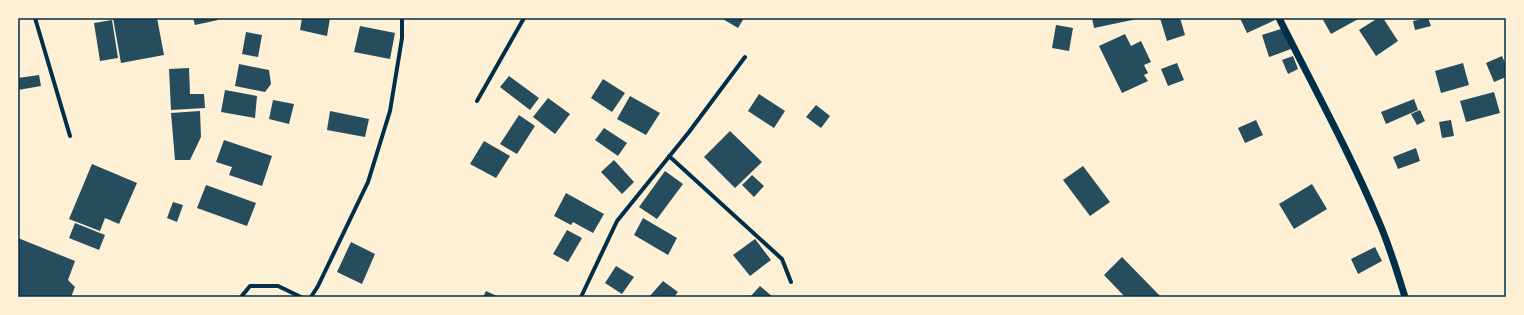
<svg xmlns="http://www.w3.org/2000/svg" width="1524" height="315" font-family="'Fira Sans',sans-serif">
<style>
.building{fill:#264d5e}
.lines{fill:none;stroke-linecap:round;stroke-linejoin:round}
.minor{stroke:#003049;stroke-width:4}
.tertiary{stroke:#003049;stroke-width:7}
.neatline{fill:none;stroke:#003049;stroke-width:1.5}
</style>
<rect width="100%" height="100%" fill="#fdf0d5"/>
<!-- building -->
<path class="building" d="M113,18h44l7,37 -43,8z
M193,18h25v2l-23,5z
M302,18h28l-3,18 -27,-6z
M721,18h23l-6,10z
M1092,18h45v1l-43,9z
M1160,18h20l5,17 -18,6z
M1240,18h35v2l-28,13z
M1322,18h38l-29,16z
M1378,18h5l15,23 -22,15 -17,-26z
M1426,18h2l3,8 -16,4 -2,-9z
M112,20l6,38 -18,3 -6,-38z
M1056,25l17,3 -4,23 -17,-3z
M360,26l35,7 -5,26 -36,-7z
M1284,28l7,21 -22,8 -7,-22z
M246,32l16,3 -4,22 -16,-3z
M1125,34l6,12 10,-5 10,21 -7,3 4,8 -4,2 4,6 -26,12 -23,-47z
M1293,56l5,13 -10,5 -6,-14z
M1502,56l4,9v12l-12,5 -8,-19z
M1177,63l7,17 -16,6 -7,-17z
M1463,63l6,22 -28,8 -6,-22z
M239,64l30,6 2,14 -6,8 -30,-6z
M189,68l1,26h14l1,14 -34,2 -2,-41z
M39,75l2,11 -23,4v-12z
M509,76l30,22 -9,12 -30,-23z
M603,79l22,14 -13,19 -21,-14z
M225,90l32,6 -2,22 -34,-6z
M1494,92l6,21 -34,9 -6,-21z
M759,94l26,17 -11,17 -26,-17z
M630,96l30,17 -14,22 -29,-16z
M548,98l22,16 -15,20 -22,-17z
M1414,99l4,11 -32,14 -5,-12z
M273,100l21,4 -5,20 -20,-5z
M816,105l14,11 -9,12 -15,-11z
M1420,110l5,11 -8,4 -6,-11z
M200,111l1,26 -11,23h-15l-4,-47z
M330,111l39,8 -4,18 -38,-7z
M519,115l16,11 -18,28 -17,-10z
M1256,120l7,15 -18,8 -7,-15z
M1451,120l3,16 -12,2 -3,-16z
M604,128l23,15 -9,13 -23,-16z
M730,131l32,31 -27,26 -31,-31z
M224,140l48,16 -10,30 -33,-11 3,-8 -16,-5z
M484,141l26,15 -14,22 -26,-14z
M1416,148l4,13 -22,8 -5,-12z
M614,160l20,22 -12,12 -21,-22z
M92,164l45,19 -18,41 -14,-6 -5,13 -31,-12z
M1083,166l27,36 -20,14 -27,-36z
M665,171l18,13 -26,35 -18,-12z
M752,175l12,11 -10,11 -12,-12z
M1312,184l15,25 -33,20 -15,-25z
M206,185l50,18 -9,23 -50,-18z
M566,193l38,21 -11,19 -20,-11 -2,3 -17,-9z
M173,202l10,3 -6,17 -10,-4z
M643,218l34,20 -9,17 -34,-20z
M75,223l30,12 -6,15 -30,-12z
M567,230l15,8 -14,24 -15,-8z
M18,238l57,23 -7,19 7,7 -4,10h-53z
M755,239l16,21 -21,16 -17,-21z
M351,242l24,12 -13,30 -25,-12z
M1375,247l7,14 -24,13 -7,-15z
M1122,257l39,40h-36l-21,-22z
M616,266l18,11 -12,17 -17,-11z
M663,281l15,11 -4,5h-25z
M760,286l13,11h-23z
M486,291l13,6h-16z"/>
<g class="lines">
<!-- minor -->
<path class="minor" d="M35,18l35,118
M477,101l47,-83
M669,156l113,103 9,23
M241,297l9,-11h28l23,11
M311,297l7,-11 50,-104 22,-71 12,-73v-20
M581,297l36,-76 72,-89 56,-75"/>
<!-- tertiary -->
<path class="tertiary" d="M1279,18c34,68 71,135 100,204 11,25 18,50 26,75"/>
</g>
<!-- border -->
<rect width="1524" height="315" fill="none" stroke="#fdf0d5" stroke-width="38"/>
<rect x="19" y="19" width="1486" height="277" class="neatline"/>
</svg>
